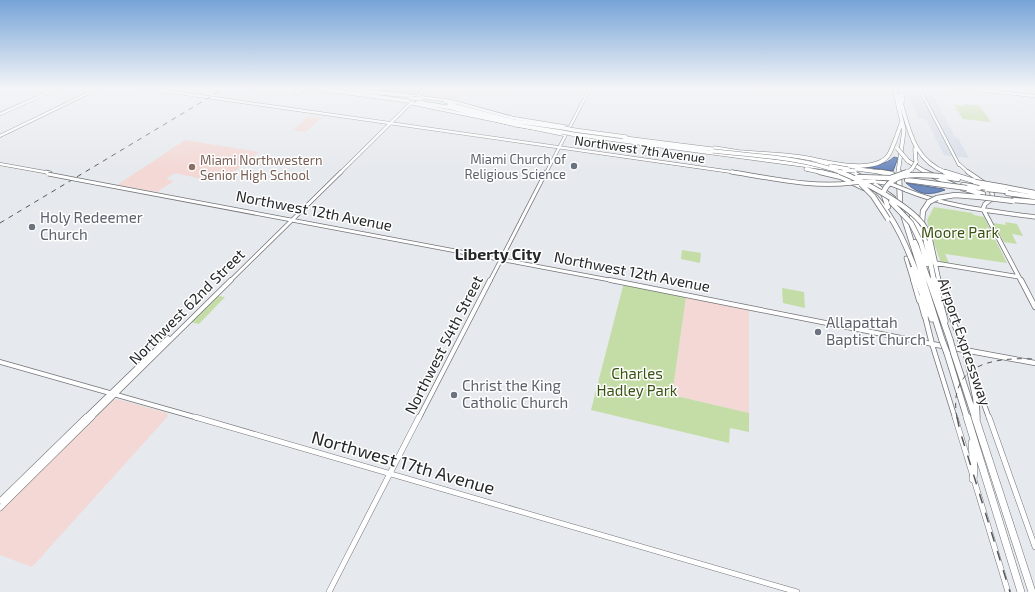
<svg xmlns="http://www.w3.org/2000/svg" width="1035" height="592" font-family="'Exo 2',sans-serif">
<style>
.built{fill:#d7dde8}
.education{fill:#f3d8d5}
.green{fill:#c4dda6}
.water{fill:#6e8bc0;stroke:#586d92}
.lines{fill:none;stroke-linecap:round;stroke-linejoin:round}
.secondary-far3-casing{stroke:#727478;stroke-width:3.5}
.secondary-far2-casing{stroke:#727478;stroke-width:4.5}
.secondary-far1-casing{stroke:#727478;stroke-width:5.5}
.secondary-casing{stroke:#727478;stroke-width:6}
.primary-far2-casing{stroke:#727478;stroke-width:3.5}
.primary-far1-casing{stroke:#727478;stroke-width:5}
.primary-casing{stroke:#727478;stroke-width:6}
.motorway-far3-casing{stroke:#727478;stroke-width:4.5}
.motorway-far2-casing{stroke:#727478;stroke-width:6}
.motorway-far1-casing{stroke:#727478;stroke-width:7}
.motorway-casing{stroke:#727478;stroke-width:8}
.secondary-far3{stroke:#fff;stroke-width:2.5}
.secondary-far2{stroke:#fff;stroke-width:3}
.secondary-far1{stroke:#fff;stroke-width:4}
.secondary{stroke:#fff;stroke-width:5}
.primary-far2{stroke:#fff;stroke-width:2.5}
.primary-far1{stroke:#fff;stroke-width:3.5}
.primary{stroke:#fff;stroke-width:4.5}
.motorway-far3{stroke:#fff;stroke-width:3.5}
.motorway-far2{stroke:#fff;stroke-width:4.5}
.motorway-far1{stroke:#fff;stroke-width:5.5}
.motorway{stroke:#fff;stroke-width:7}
.rail-far1{stroke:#57585a;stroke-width:1;stroke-dasharray:5 5;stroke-linecap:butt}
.rail{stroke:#57585a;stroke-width:1.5;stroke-dasharray:10 10;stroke-linecap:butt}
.secondary-bridge-casing{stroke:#727478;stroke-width:4.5;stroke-linecap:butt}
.primary-bridge-casing{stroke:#727478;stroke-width:5;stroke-linecap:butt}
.motorway-bridge-far2-casing{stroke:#727478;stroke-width:4.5;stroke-linecap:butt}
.motorway-bridge-far1-casing{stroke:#727478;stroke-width:6;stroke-linecap:butt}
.motorway-bridge-casing{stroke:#727478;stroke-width:7;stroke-linecap:butt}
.secondary-bridge{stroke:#fff;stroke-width:3}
.primary-bridge{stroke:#fff;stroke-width:3.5}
.motorway-bridge-far2{stroke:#fff;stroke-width:3.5}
.motorway-bridge-far1{stroke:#fff;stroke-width:4.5}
.motorway-bridge{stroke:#fff;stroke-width:5.5}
.worship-dot{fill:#6b7280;stroke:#fff;stroke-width:1.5}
.education-dot{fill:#8d6e63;stroke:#fff;stroke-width:1.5}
.labels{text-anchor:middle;stroke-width:3;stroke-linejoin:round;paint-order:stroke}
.far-street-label{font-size:13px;fill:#262728;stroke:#fff}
.far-worship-label{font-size:13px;fill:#5b616d;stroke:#fff;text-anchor:end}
.far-education-label{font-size:13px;fill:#785e54;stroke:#fff;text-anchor:start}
.street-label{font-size:15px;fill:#262728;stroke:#fff}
.worship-label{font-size:15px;fill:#5b616d;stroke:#fff;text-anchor:start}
.park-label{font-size:15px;fill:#3b5312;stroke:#fff}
.neighbourhood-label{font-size:16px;font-weight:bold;fill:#262728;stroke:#fff}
.near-street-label{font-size:18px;fill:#262728;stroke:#fff}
</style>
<rect width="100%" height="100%" fill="#e6e9ed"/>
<!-- built -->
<path class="built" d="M903,88h26l26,49 3,1 11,20 -25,-3 -18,-36 -8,-1 -9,-21h-2z
M966,88h56l4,6z"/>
<!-- education -->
<path class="education" d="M429,88h37l-13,12 -32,-4z
M309,116l13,2 -17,14 -13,-2z
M185,140l74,12 -30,24 -19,-3 -8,6 -27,-6 -9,6 8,2 -17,11 -40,-7z
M686,297l63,13v103l-77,-18z
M117,399l50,14 1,3 -136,151 -32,-12v-45l113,-110z"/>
<!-- green -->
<path class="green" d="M359,88h66l-9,8z
M964,104l16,2 11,16 -28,-3 -5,-8 -8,-2 7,1 -2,-5 10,1z
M934,207l38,6 2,2 10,2 23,46 -62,-9 5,11 -9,-2 -13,-37 -1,-6z
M1005,222l12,2 6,12 -11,-2 5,10 -13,-2 -11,-19 13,2z
M682,250l19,3 -1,10 -19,-4z
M625,285l61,12 -14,98 77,18v19l-19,-4 -1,15 -138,-33 32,-124z
M782,288l22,4 1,16 -22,-5z
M218,296l7,1 -26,27 -9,-2z"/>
<!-- water -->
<path class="water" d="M894,157l4,1 -5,13 -29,-4c10,-2 22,-2 30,-10z
M906,183l37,6 2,1c-17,6 -25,5 -39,-7z"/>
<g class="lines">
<!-- secondary-far3 casing -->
<g class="secondary-far3-casing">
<path id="secondary-far3" d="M958,88l77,8
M403,95l48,6 62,17 56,9
M410,103l155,32
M0,164l50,9
M340,173l86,-85
M546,173l44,-85"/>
</g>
<!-- secondary-far2 casing -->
<g class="secondary-far2-casing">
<path id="secondary-far2" d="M46,172l4,1
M95,183l520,98
M906,258l7,23
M230,281l111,-109
M490,281l56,-109"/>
</g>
<!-- secondary-far1 casing -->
<g class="secondary-far1-casing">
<path id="secondary-far1" d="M610,280l322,64 23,74
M913,280l6,21
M0,362l198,56
M974,377l15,41
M85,418l83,-80
M91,418l140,-138
M419,418l71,-138"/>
</g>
<!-- secondary casing -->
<g class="secondary-casing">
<path id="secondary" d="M195,417l602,175
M955,417l53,175
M989,417l46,130
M0,501l86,-84
M0,508l92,-91
M329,592l90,-175"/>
</g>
<!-- primary-far2 casing -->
<g class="primary-far2-casing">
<path id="primary-far2" d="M144,88l595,85
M919,88l40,77
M0,114l58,-26
M0,136l99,-48
M959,164l10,9"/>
</g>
<!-- primary-far1 casing -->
<g class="primary-far1-casing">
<path id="primary-far1" d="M732,172c39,6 80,16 119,11
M968,172l16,11
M874,181l17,3
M991,189l2,9 -8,6 -2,5 38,72
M906,190c41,17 85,21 129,27
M939,281l-4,-18 84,14"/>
</g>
<!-- primary casing -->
<g class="primary-casing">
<path id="primary" d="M938,280l30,81
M1021,280l14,27
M925,316l7,28 103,19"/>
</g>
<!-- motorway-far3 casing -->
<g class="motorway-far3-casing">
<path id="motorway-far3" d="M312,88l96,13
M894,88l10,42 -6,43
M901,88l2,13
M350,90l53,5
M297,93l3,-5
M899,96c10,32 13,64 48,77
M445,101l9,2
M417,102l35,6 64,17 46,7
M449,104l64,17 51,7
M574,130l52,7
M572,134l254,34
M624,138l95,12
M715,148l30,5
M915,149l1,13
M742,152c20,2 39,2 59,5 21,3 70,19 87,-1 5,-7 10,-25 14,-34
M908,161l19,12
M812,163l15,2
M850,168l37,5
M806,169l19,4
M848,171l5,2"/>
</g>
<!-- motorway-far2 casing -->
<g class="motorway-far2-casing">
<path id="motorway-far2" d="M820,172l21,5 23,11
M851,172l20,10 22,16
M880,172l12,2
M899,172l1,33 24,76
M925,172l30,14
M945,172l29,9
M939,176l19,3
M907,180l30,4
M963,185l18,3
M1004,187l31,6
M962,188l21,6
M883,193l5,14
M1007,193l28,4
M873,194c23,25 35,56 47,87
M937,198l18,-3 25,2
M1013,200l22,2
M929,202l-6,9 -1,11 12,59
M912,217l11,19
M930,240l5,23
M915,242l14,39
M921,243l6,21
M912,269l5,12"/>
</g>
<!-- motorway-far1 casing -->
<g class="motorway-far1-casing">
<path id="motorway-far1" d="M917,280l15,39
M920,280l3,8
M923,280l19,60
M929,280l21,60
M934,280l11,41
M920,298l5,18
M947,353l20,65
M954,354l21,64
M968,361l8,38 1,19"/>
</g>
<!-- motorway casing -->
<g class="motorway-casing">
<path id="motorway" d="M967,417l54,175
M975,417l57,175
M972,443l2,27 -1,9"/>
</g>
<!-- secondary-far3 -->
<use href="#secondary-far3" class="secondary-far3"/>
<!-- secondary-far2 -->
<use href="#secondary-far2" class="secondary-far2"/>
<!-- secondary-far1 -->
<use href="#secondary-far1" class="secondary-far1"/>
<!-- secondary -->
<use href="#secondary" class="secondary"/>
<!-- primary-far2 -->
<use href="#primary-far2" class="primary-far2"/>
<!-- primary-far1 -->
<use href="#primary-far1" class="primary-far1"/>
<!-- primary -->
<use href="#primary" class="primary"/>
<!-- motorway-far3 -->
<use href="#motorway-far3" class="motorway-far3"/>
<!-- motorway-far2 -->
<use href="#motorway-far2" class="motorway-far2"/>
<!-- motorway-far1 -->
<use href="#motorway-far1" class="motorway-far1"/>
<!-- motorway -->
<use href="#motorway" class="motorway"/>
<!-- rail-far1 -->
<path class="rail-far1" d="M0,223l225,-135
M957,418c-10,-54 36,-61 78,-59"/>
<!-- rail -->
<path class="rail" d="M957,417l3,14 50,161"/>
<!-- secondary-bridge casing -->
<g class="secondary-bridge-casing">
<path id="secondary-bridge" d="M48,174l47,9"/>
</g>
<!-- primary-bridge casing -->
<g class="primary-bridge-casing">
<path id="primary-bridge" d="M851,183l23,-2
M891,184l15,6"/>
</g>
<!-- motorway-bridge-far2 casing -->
<g class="motorway-bridge-far2-casing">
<path id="motorway-bridge-far2" d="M411,98l9,1
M564,128l10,2
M562,132l10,2
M897,148l11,13
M713,151c43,5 89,6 130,22
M831,166l17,3
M844,170l11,1
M906,173l6,-4 4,-7"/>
</g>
<!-- motorway-bridge-far1 casing -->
<g class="motorway-bridge-far1-casing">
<path id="motorway-bridge-far1" d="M840,172c23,9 64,31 80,49 5,5 8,12 10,19
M857,177l33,1 17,-6
M975,182l29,5
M861,184l12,12 15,23
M937,184l30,4
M981,187l10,1
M987,189l19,2
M883,193c9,-23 36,-18 56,-17
M980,197l33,4
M891,202l20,21 10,20
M929,202l8,-4"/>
</g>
<!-- motorway-bridge casing -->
<g class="motorway-bridge-casing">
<path id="motorway-bridge" d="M942,340l5,13
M950,340l4,14"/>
</g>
<!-- secondary-bridge -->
<use href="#secondary-bridge" class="secondary-bridge"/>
<!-- primary-bridge -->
<use href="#primary-bridge" class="primary-bridge"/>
<!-- motorway-bridge-far2 -->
<use href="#motorway-bridge-far2" class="motorway-bridge-far2"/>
<!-- motorway-bridge-far1 -->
<use href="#motorway-bridge-far1" class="motorway-bridge-far1"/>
<!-- motorway-bridge -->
<use href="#motorway-bridge" class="motorway-bridge"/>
</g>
<!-- sky -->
<linearGradient id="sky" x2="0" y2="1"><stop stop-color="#77a4d8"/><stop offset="0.52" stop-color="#f4f5f7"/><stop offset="1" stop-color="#f4f5f7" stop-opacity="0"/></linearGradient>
<rect width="1035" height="170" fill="url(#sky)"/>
<!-- markers -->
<g class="worship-dot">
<circle cx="574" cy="166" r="4"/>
<circle cx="32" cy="227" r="4"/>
<circle cx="818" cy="332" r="4"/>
<circle cx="454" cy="395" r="4"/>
</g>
<circle class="education-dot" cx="192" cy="167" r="4"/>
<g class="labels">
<!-- far-street labels -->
<g class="far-street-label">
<text transform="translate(640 149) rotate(8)" y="5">Northwest 7th Avenue</text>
</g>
<!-- far-worship labels -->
<g class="far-worship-label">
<text x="566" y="164">Miami Church of<tspan x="566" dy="15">Religious Science</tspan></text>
</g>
<!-- far-education labels -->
<g class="far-education-label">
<text x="200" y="165">Miami Northwestern<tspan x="200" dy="15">Senior High School</tspan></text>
</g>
<!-- street labels -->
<g class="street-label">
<text transform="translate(314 211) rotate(11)" y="5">Northwest 12th Avenue</text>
<text transform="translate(632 272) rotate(11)" y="5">Northwest 12th Avenue</text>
<text transform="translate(187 307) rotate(-45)" y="5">Northwest 62nd Street</text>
<text transform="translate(964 342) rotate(71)" y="5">Airport Expressway</text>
<text transform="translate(444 345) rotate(-63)" y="5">Northwest 54th Street</text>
</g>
<!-- worship labels -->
<g class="worship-label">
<text x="40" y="223">Holy Redeemer<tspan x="40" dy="17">Church</tspan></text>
<text x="826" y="328">Allapattah<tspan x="826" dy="17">Baptist Church</tspan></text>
<text x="462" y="391">Christ the King<tspan x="462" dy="17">Catholic Church</tspan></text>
</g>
<!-- park labels -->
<g class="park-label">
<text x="960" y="238">Moore Park</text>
<text x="637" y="379">Charles<tspan x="637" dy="17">Hadley Park</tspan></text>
</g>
<!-- neighbourhood labels -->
<g class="neighbourhood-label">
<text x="498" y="260">Liberty City</text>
</g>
<!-- near-street labels -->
<g class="near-street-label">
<text transform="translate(403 463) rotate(16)" y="6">Northwest 17th Avenue</text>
</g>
</g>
</svg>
